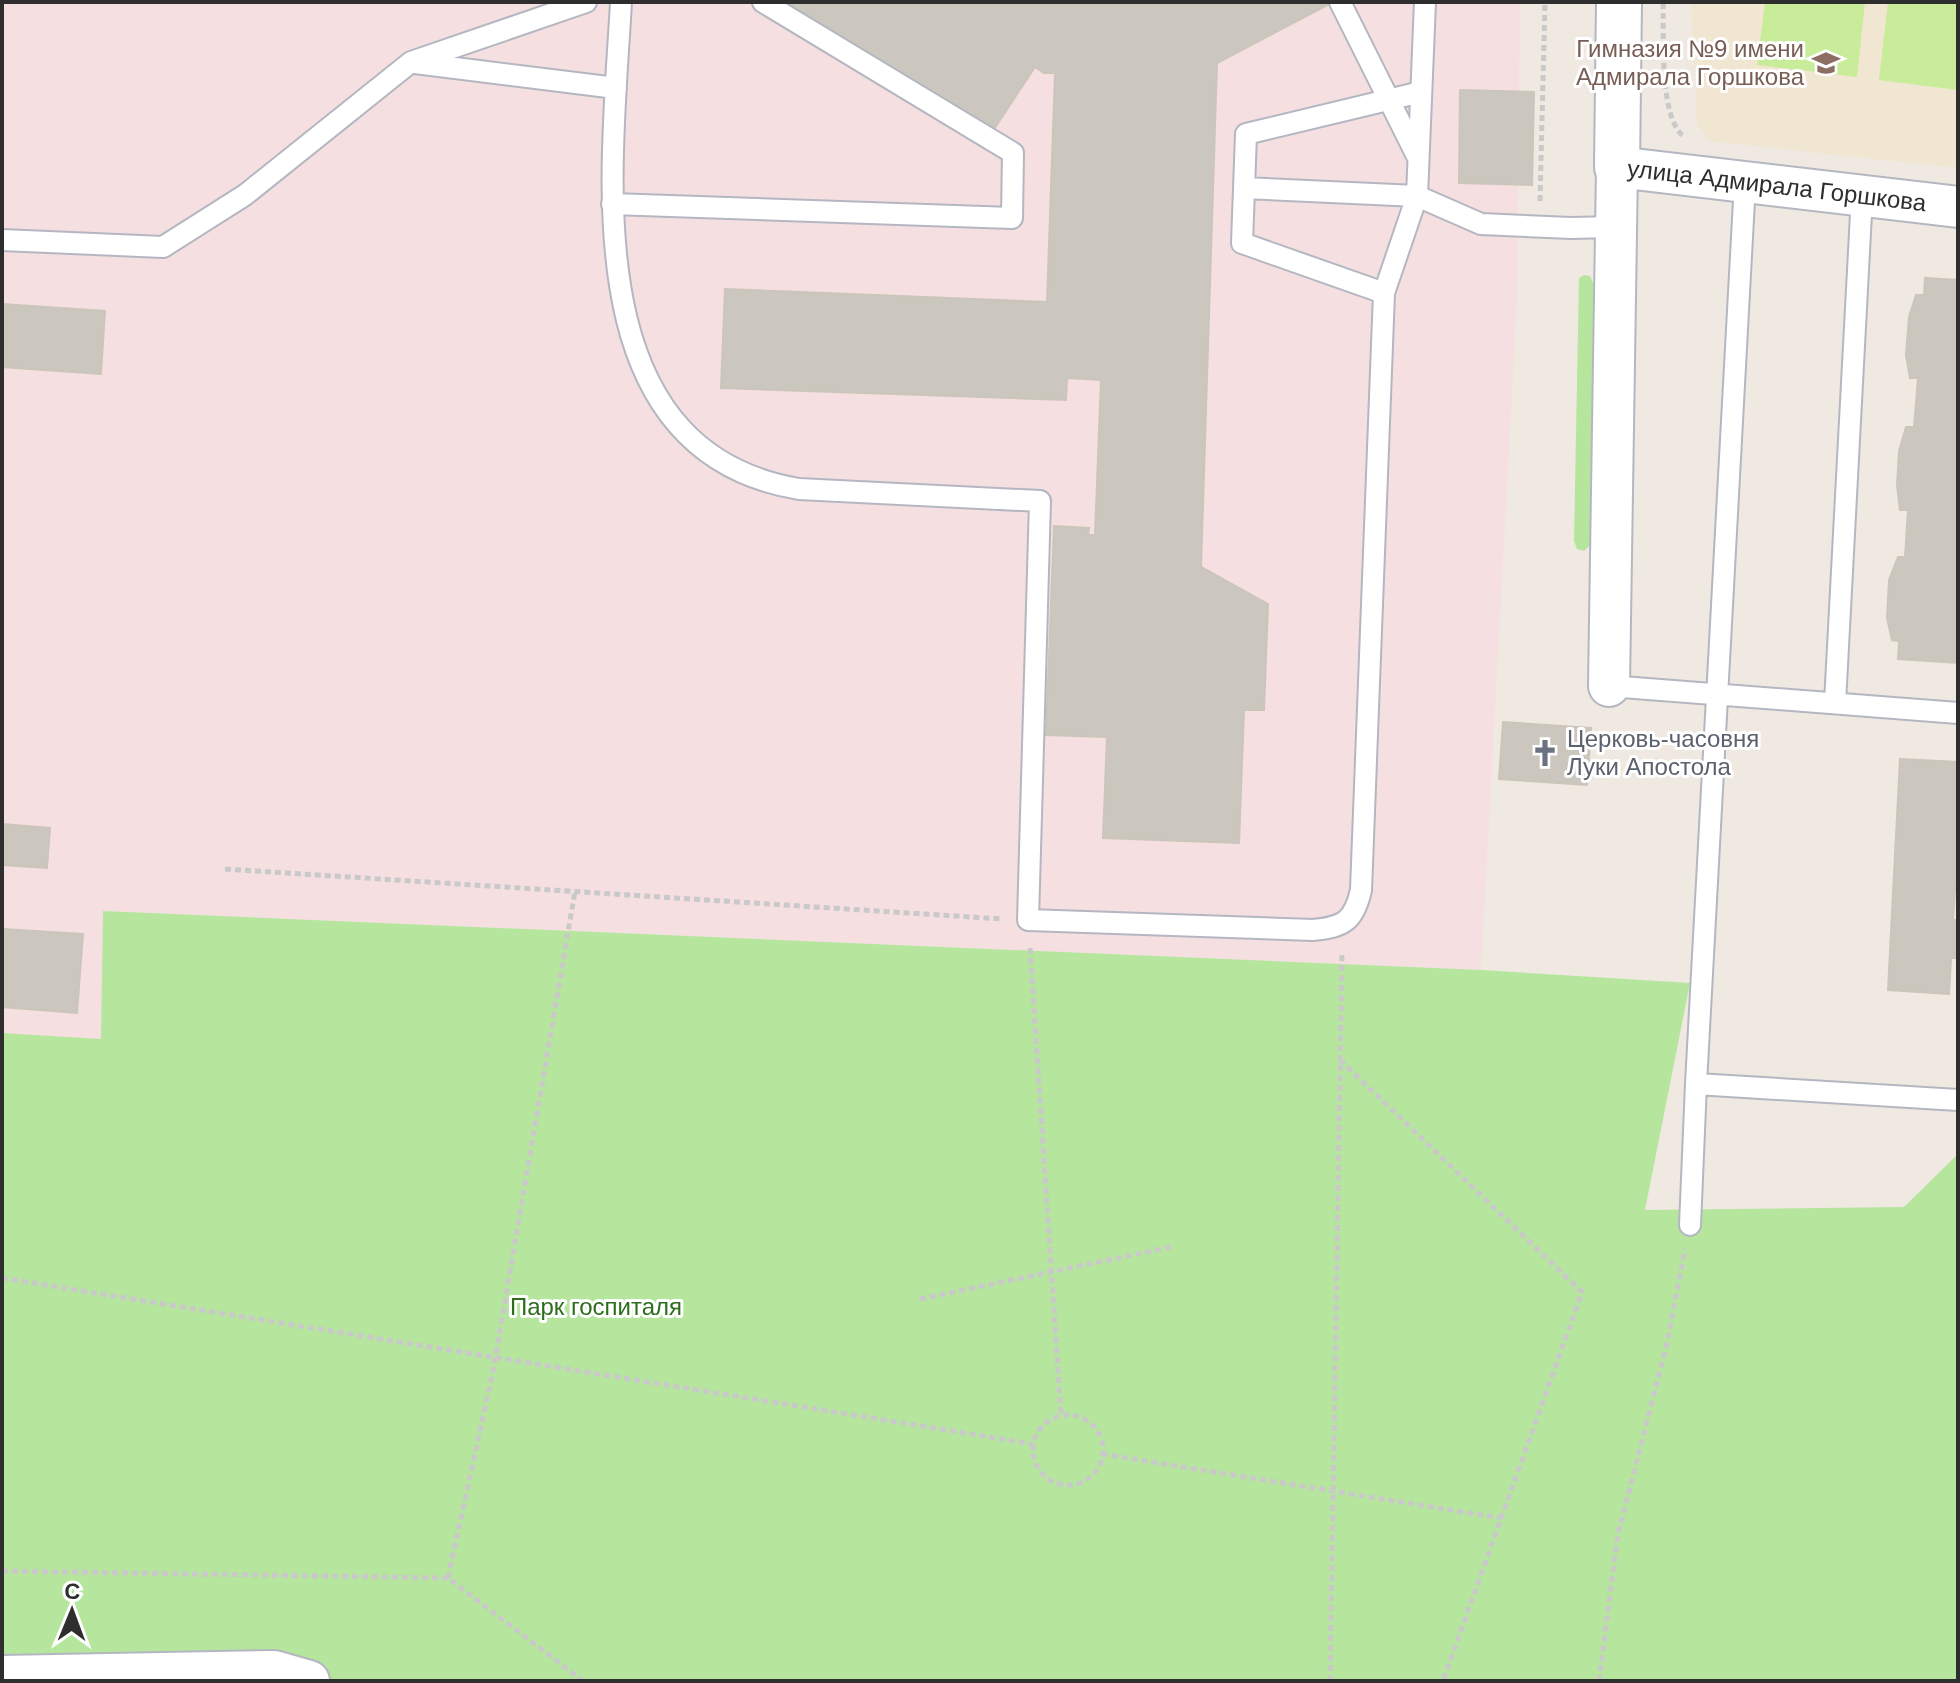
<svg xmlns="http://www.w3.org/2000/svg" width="1960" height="1683" font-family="Arial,sans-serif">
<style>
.education{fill:#f0e6d1}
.medical{fill:#f5dfe0}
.green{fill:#b6e59e}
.pitch{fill:#c9ec9a}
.building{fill:#cbc7bf;stroke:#cbc5ba;stroke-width:2}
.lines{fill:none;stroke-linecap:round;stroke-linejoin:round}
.service-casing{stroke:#b4b7c1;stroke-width:24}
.minor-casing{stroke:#b4b7c1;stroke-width:44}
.tertiary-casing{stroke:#b4b7c1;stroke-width:48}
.path{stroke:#c9c9c9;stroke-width:5;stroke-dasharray:6 4;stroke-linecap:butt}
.service{stroke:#fff;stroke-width:20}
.minor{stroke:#fff;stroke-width:40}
.tertiary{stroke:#fff;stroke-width:44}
.labels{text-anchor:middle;stroke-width:6;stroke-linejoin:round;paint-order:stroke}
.education-label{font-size:24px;fill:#785e54;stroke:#fff;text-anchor:end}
.street-label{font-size:24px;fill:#2e2e2e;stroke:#fff}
.worship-label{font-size:24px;fill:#5b616d;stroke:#fff;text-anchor:start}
.park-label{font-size:24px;fill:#2c6e1b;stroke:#fff}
</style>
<rect width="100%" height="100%" fill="#efe9e1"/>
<!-- education -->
<path class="education" d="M1691,2h267v166l-248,-27 -13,-17z"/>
<!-- medical -->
<path class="medical" d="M2,2h1518l-1,89 15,1 -2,93h-14l-1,115 -36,670 -1377,-59 -3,128 -99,-6z"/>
<!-- green -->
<path class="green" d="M1584,275l6,1 4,9 -4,260 -6,6 -7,-2 -3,-8 5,-263z
M103,911l1378,59 209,13 -45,227 259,-3 54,-53v527h-1956v-648l99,6z"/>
<!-- pitch -->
<path class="pitch" d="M1765,2h100l-8,75 -100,-12z
M1888,2h70v88l-79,-10z"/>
<!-- building -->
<path class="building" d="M787,2h546l-116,61 -16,504 67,37 -4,106h-20l-5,133 -136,-5 4,-101 -61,-2 8,-209 35,2 -1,7h7l6,-155 -34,-2 -1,22 -345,-12 4,-99 322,13 8,-229h-11l-9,-6 -45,68z
M1460,90l74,2 -2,93 -73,-2z
M1925,278l33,2v383l-60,-4 1,-18 -7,-1 -5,-22 2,-38 9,-23h7l3,-47h-8l-3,-24 2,-35 7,-24h8l4,-49h-8l-4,-23 3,-38 7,-22h8z
M2,304l103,7 -4,63 -99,-7z
M1503,722l88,6 -4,57 -88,-6z
M1900,759l58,3v83l-5,75h5v38h-7l-2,36 -61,-4z
M2,824l48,4 -3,40 -45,-3z
M2,929l81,5 -6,79 -75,-6z"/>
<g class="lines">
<!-- service casing -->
<g class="service-casing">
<path id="service" d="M621,2c-9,168 -49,449 178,487l241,12 -12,419 285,10c31,-3 41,-9 48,-40l23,-597 33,-97 8,-194
M1340,2l77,154
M415,63l201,25
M1745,182l-49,902 262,16
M1244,188l173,8 64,28 90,4 44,-1
M612,204l400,14 1,-65 -250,-151
M2,240l161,7 82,-52 166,-133 175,-60
M1384,293l-142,-50 4,-109 175,-42
M1609,686l349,27
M1835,703l27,-508
M1690,1225l6,-141"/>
</g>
<!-- minor casing -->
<g class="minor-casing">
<g id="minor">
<path id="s1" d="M1609,686l8,-519 341,40"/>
<path d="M2,1676l272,-5 35,10"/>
</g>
</g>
<!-- tertiary casing -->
<g class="tertiary-casing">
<path id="tertiary" d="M1617,167l2,-165"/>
</g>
<!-- path -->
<path class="path" d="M1663,3c1,32 -4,113 20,133
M1540,201l5,-199
M225,869l777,50
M1030,948l31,467
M1340,1060l242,232 -139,389
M2,1278l1031,166
M920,1299l251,-52
M1033 1450a35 35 0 1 1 70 0a35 35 0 1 1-70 0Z
M1102,1454l399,64
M2,1571l446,7 135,103
M448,1578l46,-212 81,-475
M1330,1681l12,-729
M1599,1681l19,-147 48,-186 19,-99"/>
<!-- service -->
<use href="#service" class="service"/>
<!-- minor -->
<use href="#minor" class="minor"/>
<!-- tertiary -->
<use href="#tertiary" class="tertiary"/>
</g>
<!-- icons -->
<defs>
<g id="school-bare" transform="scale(2.16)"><path d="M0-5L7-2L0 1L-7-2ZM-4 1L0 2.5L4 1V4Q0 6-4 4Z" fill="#8d6e63" stroke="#fff" stroke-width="2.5" paint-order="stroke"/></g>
<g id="church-bare" transform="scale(2.16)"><path d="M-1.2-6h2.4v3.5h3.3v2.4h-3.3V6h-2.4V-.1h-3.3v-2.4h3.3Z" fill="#6b7280" stroke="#fff" stroke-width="2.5" paint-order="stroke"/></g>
</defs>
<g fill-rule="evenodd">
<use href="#school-bare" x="1826" y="63"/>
<use href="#church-bare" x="1545" y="753"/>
</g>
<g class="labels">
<!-- education labels -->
<g class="education-label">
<text x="1804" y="57">Гимназия №9 имени<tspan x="1804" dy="28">Адмирала Горшкова</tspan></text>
</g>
<!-- street labels -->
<g class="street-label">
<text dy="8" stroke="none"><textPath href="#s1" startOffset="680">улица Адмирала Горшкова</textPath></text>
</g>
<!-- worship labels -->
<g class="worship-label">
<text x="1567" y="747">Церковь-часовня<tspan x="1567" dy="28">Луки Апостола</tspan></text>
</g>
<!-- park labels -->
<g class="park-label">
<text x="596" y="1315">Парк госпиталя</text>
</g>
</g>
<!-- border -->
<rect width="1960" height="1683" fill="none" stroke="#2e2e2e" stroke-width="8"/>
<!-- north arrow -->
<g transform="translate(72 1611) rotate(1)" stroke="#ffffff" stroke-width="6" paint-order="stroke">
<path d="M0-6L14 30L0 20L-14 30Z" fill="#2e2e2e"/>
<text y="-12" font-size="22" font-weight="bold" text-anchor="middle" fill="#2e2e2e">С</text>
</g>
</svg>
